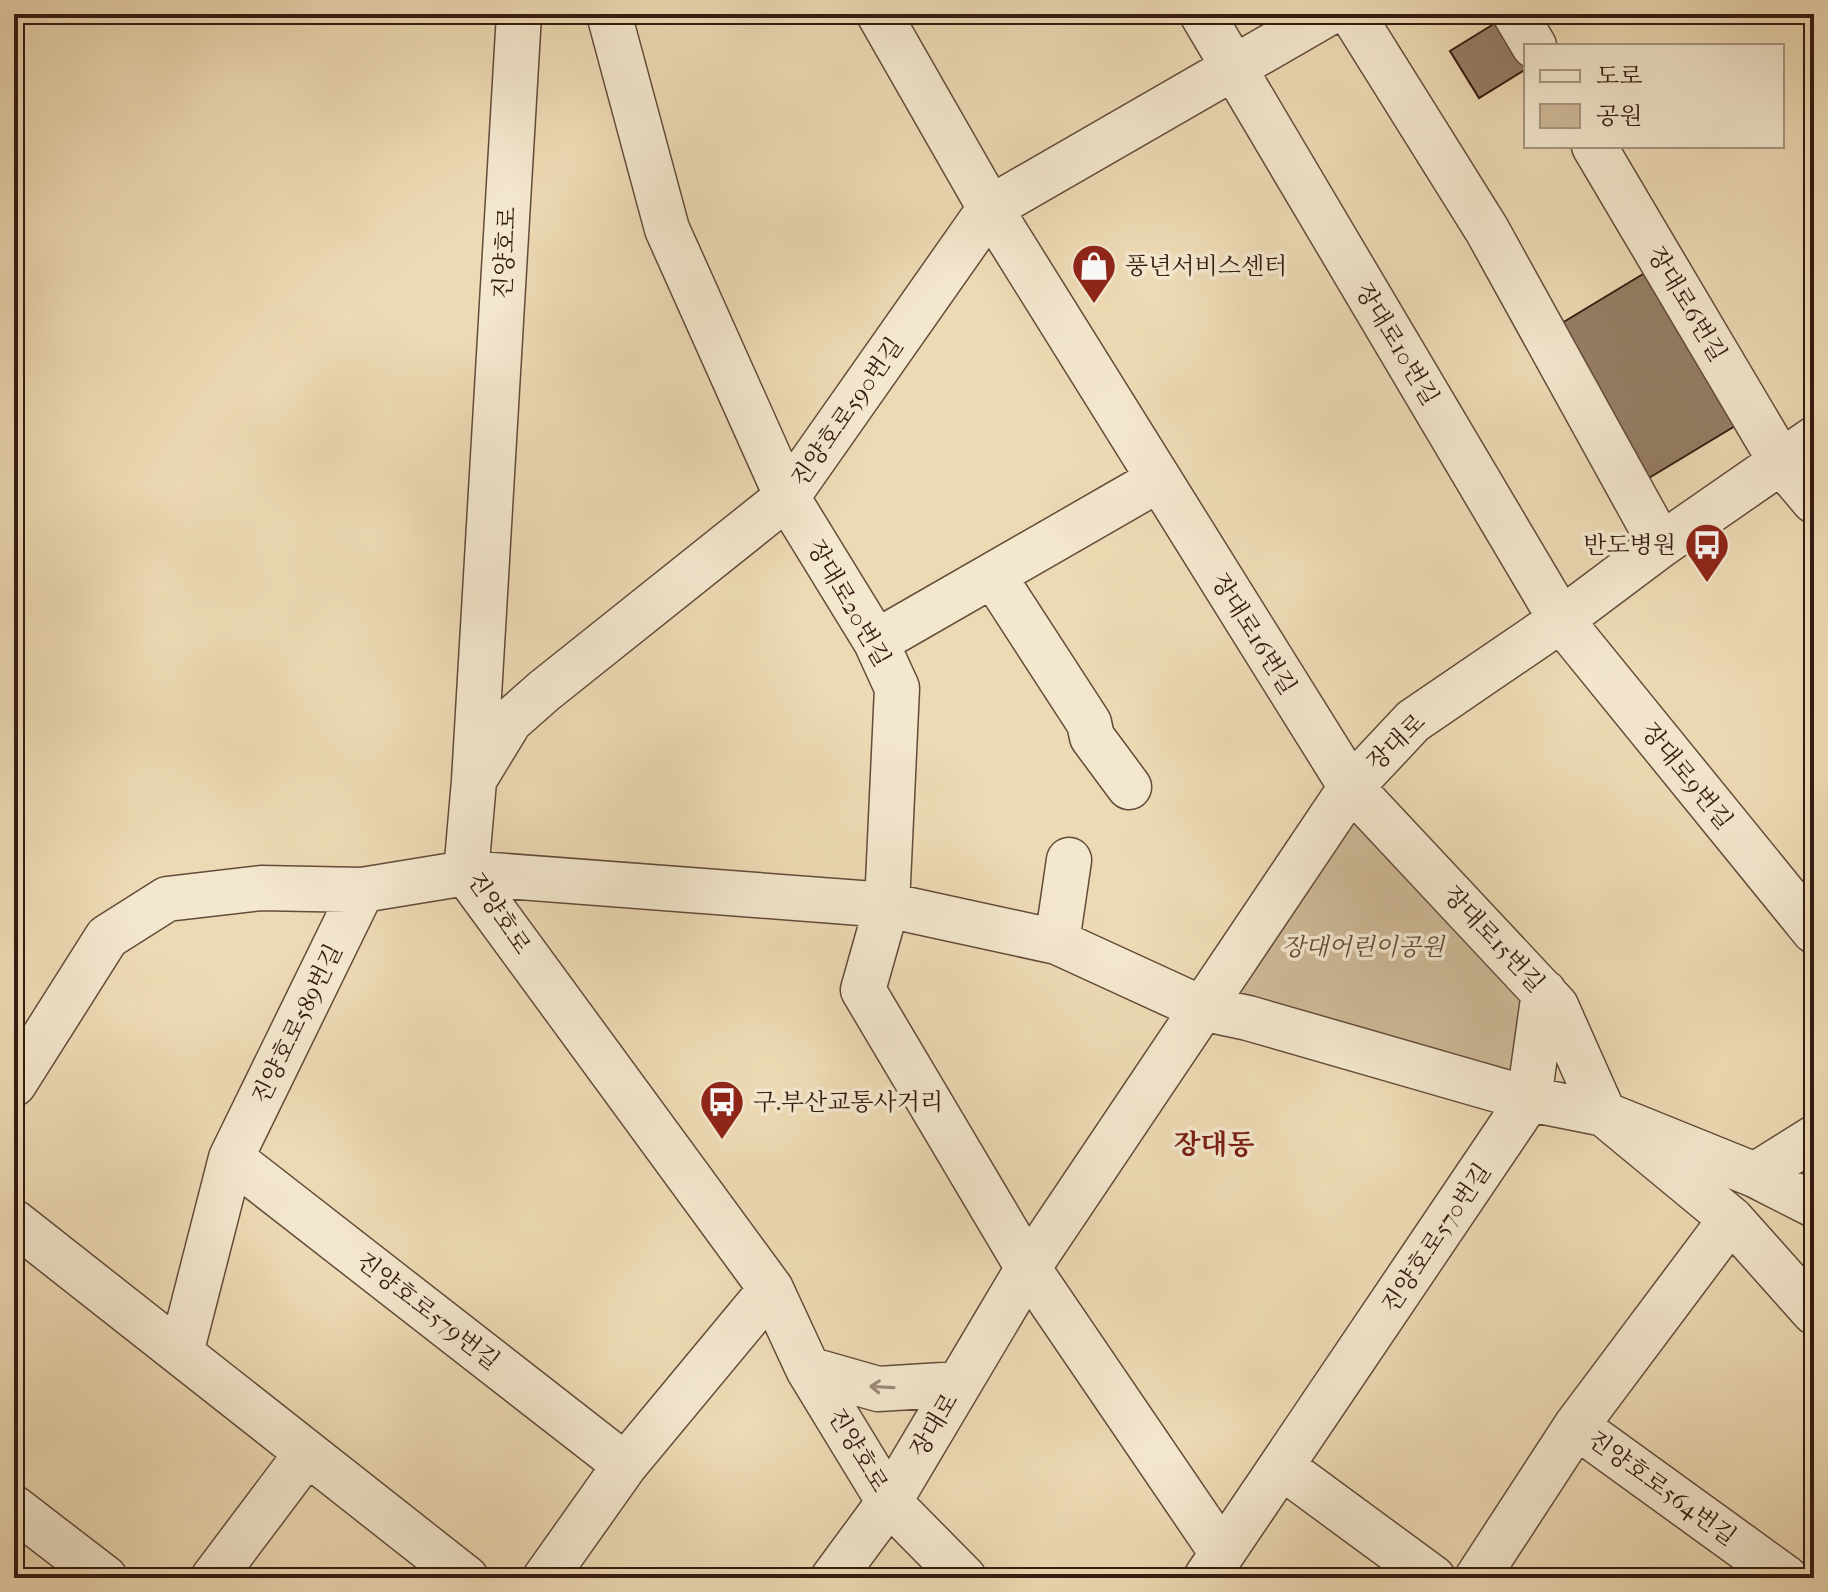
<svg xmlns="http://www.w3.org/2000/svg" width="1828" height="1592" font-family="'IM FELL French Canon','Noto Serif KR',serif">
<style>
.green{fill:#ceba98;stroke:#826a54;stroke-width:2}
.building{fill:#957e66;stroke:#351b11;stroke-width:2}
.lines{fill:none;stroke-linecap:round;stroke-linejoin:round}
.minor-casing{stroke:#634b3a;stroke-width:47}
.minor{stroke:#f3e7ce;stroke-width:44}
.oneway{stroke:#9e8b79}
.labels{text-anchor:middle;stroke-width:7;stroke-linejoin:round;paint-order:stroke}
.street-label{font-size:24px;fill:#351b11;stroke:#f3e7ce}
.poi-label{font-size:24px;fill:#351b11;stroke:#f3e7ce;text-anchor:start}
.park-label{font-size:24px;font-style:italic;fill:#634b3a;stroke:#f3e7ce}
.quarter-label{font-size:28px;font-weight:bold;fill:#7a1f14;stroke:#f3e7ce}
</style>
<rect width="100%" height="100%" fill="#eddab4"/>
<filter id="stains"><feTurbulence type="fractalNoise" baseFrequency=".0025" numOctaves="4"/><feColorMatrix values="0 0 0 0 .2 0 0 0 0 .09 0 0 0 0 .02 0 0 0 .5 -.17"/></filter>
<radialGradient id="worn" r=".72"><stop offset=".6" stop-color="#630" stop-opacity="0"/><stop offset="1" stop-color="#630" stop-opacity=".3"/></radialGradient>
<!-- green -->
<path class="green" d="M1351,787l193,205 -15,107 -328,-91z"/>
<!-- building -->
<path class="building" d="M1505,17l21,33v19l-47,29 -29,-47z
M1648,271l92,152 -96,58 -92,-152z"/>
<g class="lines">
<!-- minor casing -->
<g class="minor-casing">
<path id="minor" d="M519,14l-45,767 -8,92 305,416 37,80 81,133 75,76
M609,14l58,215 120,268 89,145 21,46 -10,217 -24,85 165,278 194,285
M879,14l111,194 361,579 205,219 48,108 127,105 83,93
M1202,14l359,606 253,311
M1352,14l135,216 174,315
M1515,14l19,32
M1594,146l187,316 33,39
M993,575l96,148 3,14 37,50
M876,642l282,-162
M477,775l33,-54 34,-30 243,-194 203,-289 337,-194
M1057,942l12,-82
M14,1084l93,-147 60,-38 94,-11 101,2 104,-17 421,32 170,37 144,66 47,10 281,81 75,15 151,61 59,30
M231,1158l394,307
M1755,1175l59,-37
M14,1222l452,356
M181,1353l50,-195 131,-268
M808,1369l70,20 81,-5
M1576,1426l210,152
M1282,1467l151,111
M14,1508l91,70
M1207,1576l322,-477 15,-107
M213,1578l94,-125
M545,1578l80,-113 146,-176
M833,1578l56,-76 139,-234 323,-481 62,-66 148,-101 100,-75 153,-106
M1477,1578l99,-152 155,-207"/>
</g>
<!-- minor -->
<use href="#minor" class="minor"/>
</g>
<!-- one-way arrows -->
<defs><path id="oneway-shaft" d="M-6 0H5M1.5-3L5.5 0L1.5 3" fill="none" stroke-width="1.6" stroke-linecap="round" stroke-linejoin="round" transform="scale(2)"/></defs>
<use class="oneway" href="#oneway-shaft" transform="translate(882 1387) rotate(-177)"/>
<!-- icons -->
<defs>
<g id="shop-pin" transform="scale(2.3)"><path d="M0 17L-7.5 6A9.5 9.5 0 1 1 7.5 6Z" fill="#8f2418" stroke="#f3e7ce"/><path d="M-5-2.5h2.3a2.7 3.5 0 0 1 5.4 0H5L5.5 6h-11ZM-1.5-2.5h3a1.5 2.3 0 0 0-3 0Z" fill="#fff"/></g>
<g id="bus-pin" transform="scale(2.3)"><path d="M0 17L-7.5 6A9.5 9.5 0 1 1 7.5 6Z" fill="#8f2418" stroke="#f3e7ce"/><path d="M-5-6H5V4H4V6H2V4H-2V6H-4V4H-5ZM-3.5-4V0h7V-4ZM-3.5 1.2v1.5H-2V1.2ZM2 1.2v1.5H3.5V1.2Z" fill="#fff"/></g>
</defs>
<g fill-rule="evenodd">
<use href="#shop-pin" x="1094" y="266"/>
<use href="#bus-pin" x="1707" y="545"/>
<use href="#bus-pin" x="722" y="1102"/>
</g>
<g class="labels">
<!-- street labels -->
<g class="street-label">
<text transform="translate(505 253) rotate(-87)" y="8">진양호로</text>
<text transform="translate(1687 304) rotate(59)" y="8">장대로6번길</text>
<text transform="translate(1397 344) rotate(59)" y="8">장대로10번길</text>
<text transform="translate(847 412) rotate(-55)" y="8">진양호로590번길</text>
<text transform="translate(849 603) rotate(60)" y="8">장대로20번길</text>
<text transform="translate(1254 634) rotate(58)" y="8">장대로16번길</text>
<text transform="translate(1396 742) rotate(-44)" y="8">장대로</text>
<text transform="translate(1687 776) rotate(51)" y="8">장대로9번길</text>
<text transform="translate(499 913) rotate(56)" y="8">진양호로</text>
<text transform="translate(1494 939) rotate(47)" y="8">장대로15번길</text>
<text transform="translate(297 1024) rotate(-64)" y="8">진양호로589번길</text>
<text transform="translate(1436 1238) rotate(-56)" y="8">진양호로570번길</text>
<text transform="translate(428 1311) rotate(38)" y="8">진양호로579번길</text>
<text transform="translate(934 1425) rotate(-59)" y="8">장대로</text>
<text transform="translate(858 1450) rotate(59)" y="8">진양호로</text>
<text transform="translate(1662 1488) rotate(36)" y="8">진양호로564번길</text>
</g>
<!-- poi labels -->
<g class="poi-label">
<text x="1125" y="274">풍년서비스센터</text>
<text x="1676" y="553" text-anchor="end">반도병원</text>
<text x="753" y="1110">구.부산교통사거리</text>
</g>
<!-- park labels -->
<g class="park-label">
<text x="1363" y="955">장대어린이공원</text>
</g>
<!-- quarter labels -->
<g class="quarter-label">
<text x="1214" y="1154">장대동</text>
</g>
</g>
<!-- margin -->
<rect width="1828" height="1592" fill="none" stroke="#eddab4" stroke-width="48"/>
<rect x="16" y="16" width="1796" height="1560" fill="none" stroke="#351b11" stroke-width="4"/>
<rect x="24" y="24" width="1780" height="1544" fill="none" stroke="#351b11" stroke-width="2"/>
<!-- legend -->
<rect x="1524" y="44" width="260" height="104" fill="#f3e7ce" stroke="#a79582" stroke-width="2"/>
<rect x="1540" y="70" width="40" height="12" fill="#f3e7ce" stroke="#a79582" stroke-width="2"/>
<text x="1596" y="84" font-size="24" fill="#351b11">도로</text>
<rect x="1540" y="104" width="40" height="24" fill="#ceba98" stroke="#a79582" stroke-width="2"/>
<text x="1596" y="124" font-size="24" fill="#351b11">공원</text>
<rect width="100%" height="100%" filter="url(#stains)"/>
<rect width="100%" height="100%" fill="url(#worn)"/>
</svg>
